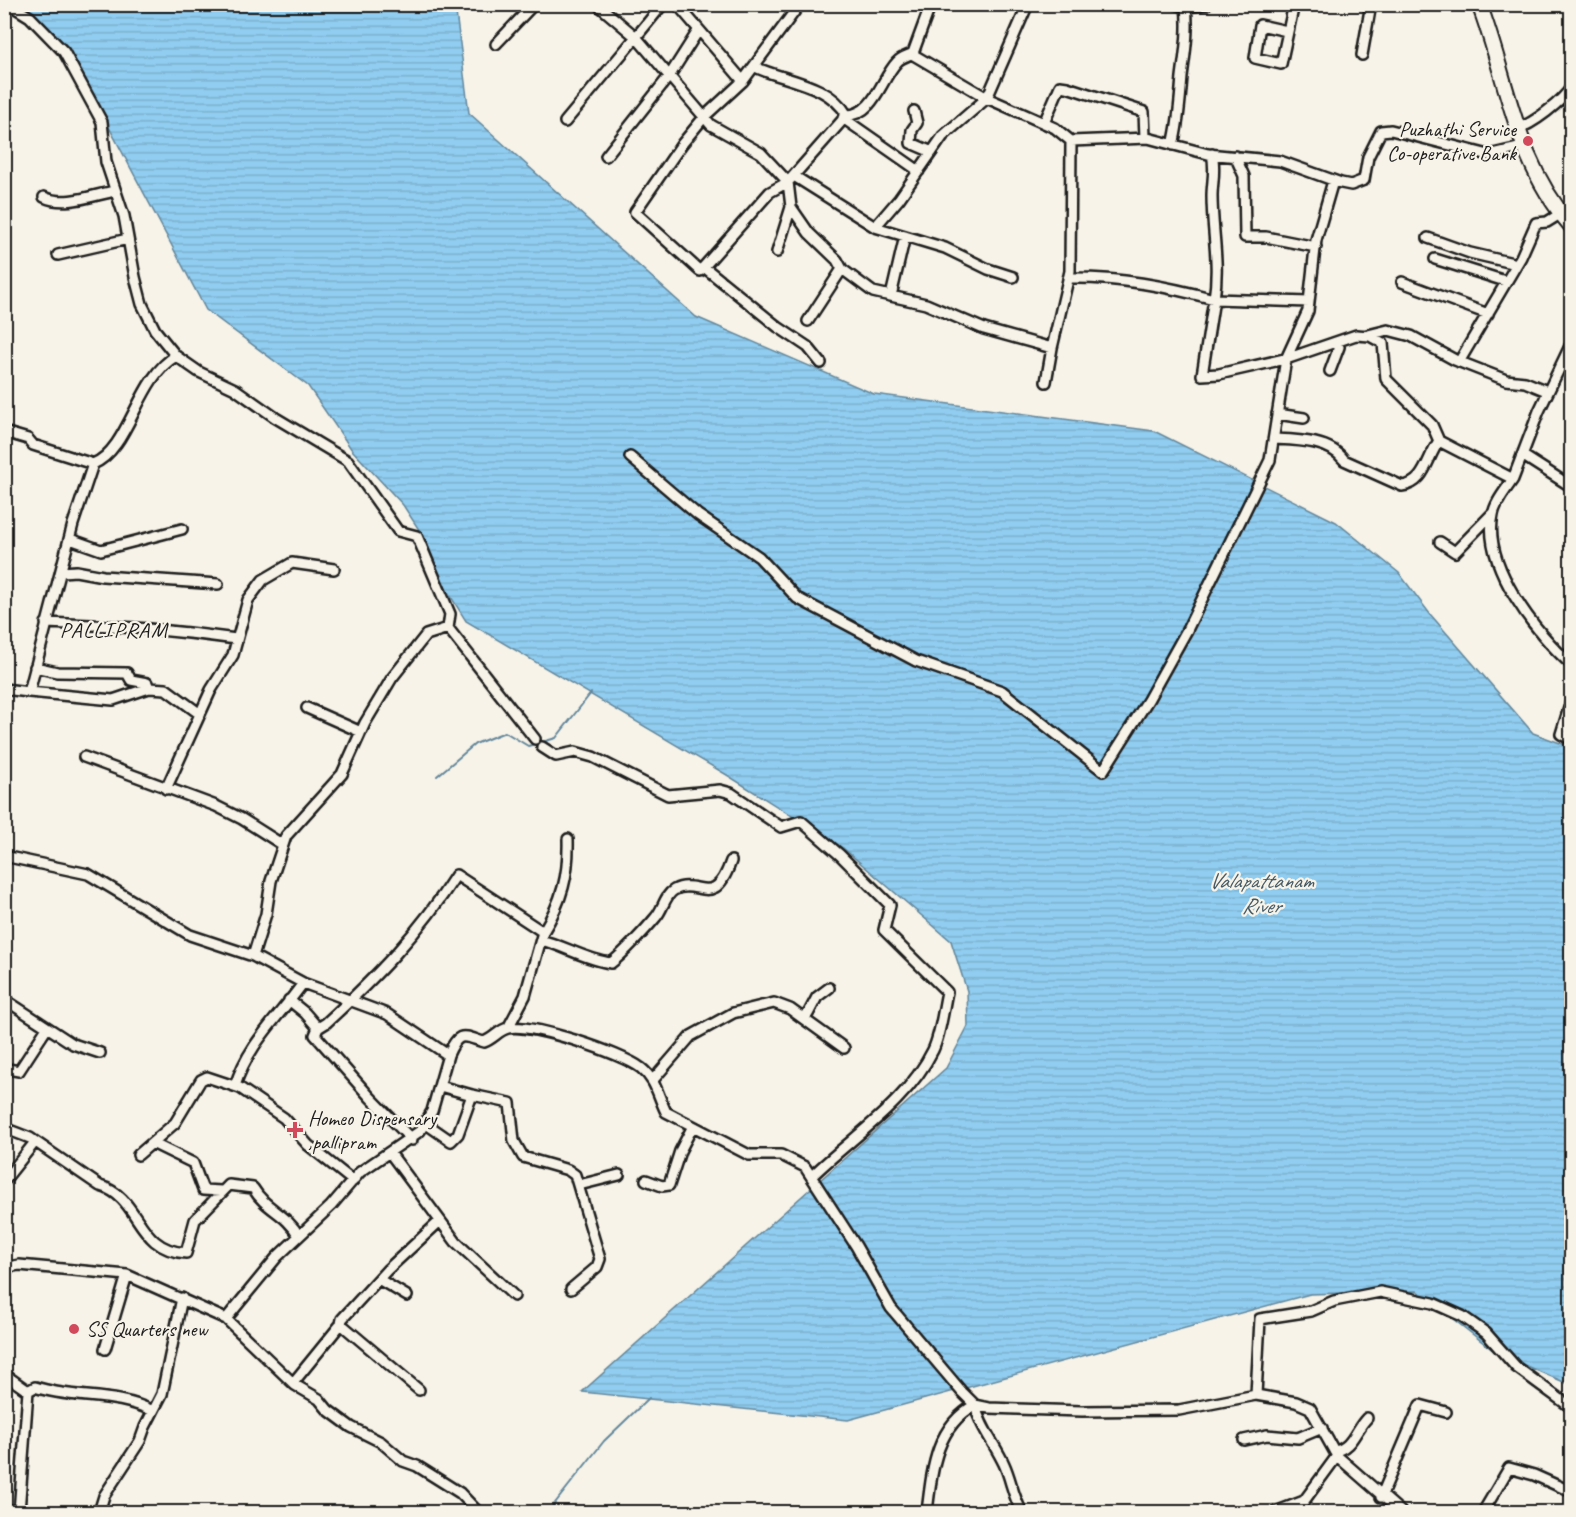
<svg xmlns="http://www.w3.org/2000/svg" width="1576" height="1517" font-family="Caveat,sans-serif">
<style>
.water{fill:url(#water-rules);stroke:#62869b;stroke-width:1.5}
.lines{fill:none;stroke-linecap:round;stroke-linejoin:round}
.stream{stroke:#62869b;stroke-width:2}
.minor-casing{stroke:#1c1c1c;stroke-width:14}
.secondary-casing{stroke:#1c1c1c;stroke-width:18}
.minor{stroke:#f7f3e8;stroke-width:9}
.secondary{stroke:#f7f3e8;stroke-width:14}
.poi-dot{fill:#d1495b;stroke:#f7f3e8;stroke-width:2}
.labels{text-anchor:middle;stroke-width:4.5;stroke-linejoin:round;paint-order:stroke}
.poi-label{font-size:21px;fill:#1c1c1c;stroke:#f7f3e8;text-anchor:start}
.neighbourhood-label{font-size:22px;letter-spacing:1.5px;fill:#1c1c1c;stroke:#f7f3e8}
.water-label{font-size:22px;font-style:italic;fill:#455a66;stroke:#f7f3e8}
</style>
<defs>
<pattern id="water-rules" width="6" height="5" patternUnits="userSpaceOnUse" patternTransform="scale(1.5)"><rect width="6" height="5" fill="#90cdf0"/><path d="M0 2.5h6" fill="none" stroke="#7cafcd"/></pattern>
</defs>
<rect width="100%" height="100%" fill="#f7f3e8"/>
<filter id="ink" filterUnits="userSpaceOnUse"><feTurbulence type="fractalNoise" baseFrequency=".0167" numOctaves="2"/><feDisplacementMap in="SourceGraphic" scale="12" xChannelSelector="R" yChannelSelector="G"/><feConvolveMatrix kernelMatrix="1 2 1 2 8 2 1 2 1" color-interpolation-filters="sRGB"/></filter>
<g filter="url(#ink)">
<!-- water -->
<path class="water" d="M19,5h436l14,108 227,204 178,77 280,37 182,91 63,51 31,41 103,119 38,14v638l-73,-31 -81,-63 -107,3 -462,126 -266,-28 364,-324 22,-42 -1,-35 -16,-50 -108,-93 -116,-73 -261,-154 -28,-45 -11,-34 -24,-37 -51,-55 -44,-64 -102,-76 -137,-258z"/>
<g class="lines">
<!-- stream -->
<path class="stream" d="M437,776l38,-32 30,-12 23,14 28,-8 35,-45
M548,1512l56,-71 45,-43"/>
<!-- minor casing -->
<g class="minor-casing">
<path id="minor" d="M9,4l21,13 34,35 38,70 4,40 18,54 11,61 7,27 13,26 21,26 23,16 36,17 41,29 72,43 50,70 19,5 33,78 -2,14 87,111
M597,4l39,33 27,-33
M931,4l-18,49c-5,3 -12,4 -16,9 -16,17 -23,53 -50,53l-59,67 3,25 18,26 28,27 5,9 31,23 53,12 58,25 68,19 18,-77 1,-130
M1028,4l-41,94 68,30 16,13 77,-3 60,16 72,7 61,22 10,2 13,-5 4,-23 13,-26 10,-1 98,25 34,-8
M1186,7l21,-3
M1287,31l-27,-6 -5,33 26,6 13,-60
M496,44l38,-40
M1362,55l9,-51
M755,67c30,14 73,16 92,48
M743,81l57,-77
M914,111l3,12 -5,7 -1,13 21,9
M843,118l76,53
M565,122l71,-85 75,88 50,28 27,29 -18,10 -70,79 -65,-59 47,-68 23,-28 38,-35 -66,-77
M1044,123l16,-37 7,1 77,25 1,25
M1516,129c16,-4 47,-28 56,-43
M1173,145c6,-23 7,-45 9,-68 3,-24 7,-46 4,-70l-10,-3
M606,156l64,-81 28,-44
M1235,156l9,20 1,61h21l50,10
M794,176l81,51 70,21 43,21 25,8
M44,197c21,10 49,-2 71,-6
M1564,219l8,-10
M875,227l24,-28 44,-63 44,-38 -75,-44
M1428,238l42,15 47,11
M777,252l14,-45
M58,255l70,-16
M1435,259l70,22
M704,267l74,60 30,20 13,16
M1068,278c51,-1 97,8 146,21 6,-36 -2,-67 -2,-103 0,-14 4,-27 0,-42
M1402,282l86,32
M891,296l14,-60
M1309,302l-95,-3 -12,76 17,-1 70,-16 67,-23 14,1 13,7 3,36 46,46 7,16 74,38c-7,11 -18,23 -20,36 -11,49 43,119 79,150
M808,321l34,-52
M1368,335l20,-5 23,6 44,24 51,20 19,2 22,9
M1459,362l62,-105 15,-34 11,-1 13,-8
M1330,371l9,-24 -5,-4
M1046,382l6,-34
M1277,414l27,4
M4,432l24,7 5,6 60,19 -20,60 -44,168 -25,-3
M1274,439c22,1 56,1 70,21l58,26c23,-2 25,-29 37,-45
M1522,455l50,32
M630,457l68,58 61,42 38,41 119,63 86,30 101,80 45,-71 39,-70 83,-170 16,-101 22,-48 8,-71 17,-59
M93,464c37,-15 44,-86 83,-108
M1513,479l26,-68 33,-69
M70,539l31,11 81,-21
M1440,542l15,10 38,-39
M62,572l14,-1 27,5 115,8
M46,623c64,2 127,7 190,16
M35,667l22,5 70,1 4,7 16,3 2,5
M29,692l84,8 36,-12 17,1 34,25
M1572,698l-11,36 11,6
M307,708l54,24
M542,747l14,9 19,-4 18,5 75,38 52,-5 11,3 50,34 20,-6 39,34 50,50 -6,25 63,62c-4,18 -6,41 -14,58 -26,53 -80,86 -121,126
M84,757l132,49 26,13 41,26
M166,789l45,-99 22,-35 15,-55 15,-20 29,-17 42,6
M4,856l84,18 102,61 63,21 50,27 84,31 61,41 -16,56 -12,20 -60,41 -29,34 -54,51 -51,62 -99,-44 -108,-10 -15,3
M543,932c19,-31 26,-57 25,-93
M541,940c24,6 45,20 70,23 11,-8 36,-35 45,-46 7,-8 9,-22 18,-27 24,-13 40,21 57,-29
M253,956l13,-42 5,-33 15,-45 56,-62 23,-51 27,-45 34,-43 22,-7
M4,999l69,45 27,9
M289,1000l16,13 13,15
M801,1017l7,-3 9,-17 12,-9
M448,1055c11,-25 15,-19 36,-13 9,-3 15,-12 24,-14 24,-5 113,25 133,40 15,12 17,28 25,44l83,43h32l24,12 51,79 35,62 71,84 13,13 14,3 93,3 97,-1 77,-15
M8,1069l11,2 28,-43
M653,1080l38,-44 42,-23 41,-10 16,6 54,39
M235,1086c13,-42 44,-69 68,-103
M440,1086l32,9
M425,1123l26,18 7,-7 14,-39 38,8 4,38 9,16 45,13 7,5 25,84 -3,8 -26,22
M4,1128l26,10 70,48c41,11 35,64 86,67l9,-33 34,-35 24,3c14,23 32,24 46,48
M412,1140l-42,-43 -55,-62 3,-7 8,-5c49,-45 94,-91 130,-148l87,57 -18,64 -17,32
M152,1143l41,20 10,27 18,1
M390,1153l66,89 58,54
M138,1155l37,-32 26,-43 6,-3 33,11 44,30 24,27 45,36
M646,1180l16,6 7,-1 11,-34 13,-25
M4,1181l31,-39
M579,1185l40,-10
M380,1280l27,16
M226,1319l69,66 24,14 9,11 23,17 30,15 22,19 14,5 43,27 18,19
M341,1324l1,-5 45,-49 53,-49
M105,1349l22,-74
M4,1374l24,17 -9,121
M293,1383l48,-59 78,66
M28,1391l7,-4c39,13 81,5 118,24
M1244,1440l23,-5 31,3 24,-10
M1334,1451c18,-2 21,-21 33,-33
M1381,1497l39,-92 26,7
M4,1509l15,3
M99,1512l5,-16 36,-55 5,-14 17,-33 20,-96
M927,1512c5,-41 8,-85 48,-107 5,22 20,39 29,59 7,15 9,33 18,48
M1275,1512l29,-11 33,-45
M1401,1512l-64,-56 -27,-48 -14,-6 -40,-7 4,-76 51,-8 23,-10 46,-9 53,11 29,13 24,17 30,34 56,41
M1483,1512l26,-44 25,7 38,17"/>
</g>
<!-- secondary casing -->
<g class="secondary-casing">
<path id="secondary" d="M1479,4c30,79 35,156 93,223"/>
</g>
<!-- minor -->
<use href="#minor" class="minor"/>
<!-- secondary -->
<use href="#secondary" class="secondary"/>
</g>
</g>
<!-- markers -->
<g class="poi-dot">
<circle cx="1528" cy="141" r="6"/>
<path d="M292 1121h6v6h6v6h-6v6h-6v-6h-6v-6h6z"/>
<circle cx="74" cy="1329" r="6"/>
</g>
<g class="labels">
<!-- poi labels -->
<g class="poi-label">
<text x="1516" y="136" text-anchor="end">Puzhathi Service<tspan x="1516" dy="24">Co-operative Bank</tspan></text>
<text x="308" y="1125">Homeo Dispensary<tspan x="308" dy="24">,pallipram</tspan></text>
<text x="86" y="1336">SS Quarters new</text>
</g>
<!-- neighbourhood labels -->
<g class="neighbourhood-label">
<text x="114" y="637">PALLIPRAM</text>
</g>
<!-- water labels -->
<g class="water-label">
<text x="1261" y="888">Valapattanam<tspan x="1261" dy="25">River</tspan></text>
</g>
</g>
<!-- margin -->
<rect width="1576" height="1517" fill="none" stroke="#f7f3e8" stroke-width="24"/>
<rect x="12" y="12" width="1552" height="1493" fill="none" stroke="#1c1c1c" stroke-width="2" filter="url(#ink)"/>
</svg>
